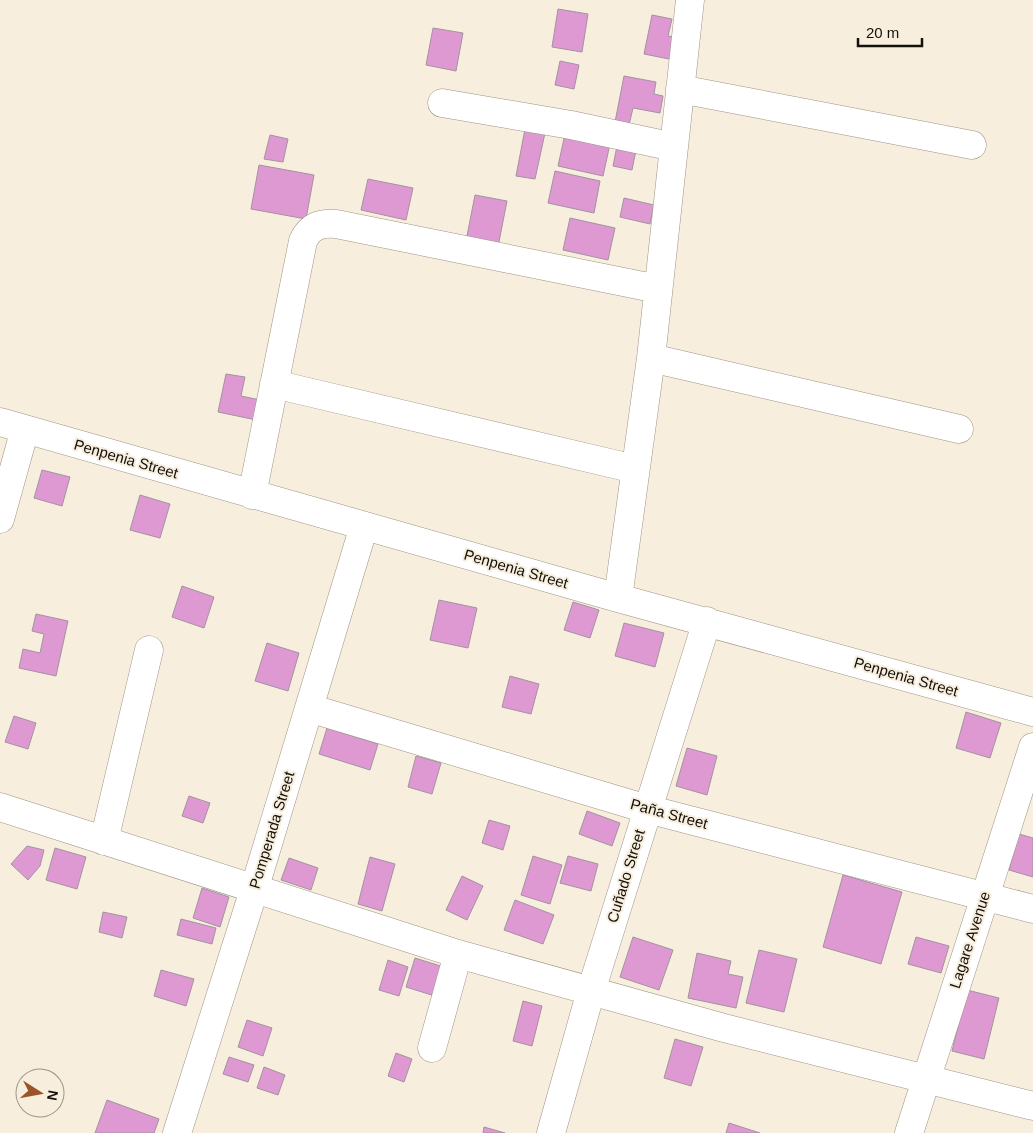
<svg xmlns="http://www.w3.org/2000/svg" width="1033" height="1133" font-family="Arial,sans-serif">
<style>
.building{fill:#de99d3;stroke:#a2939f}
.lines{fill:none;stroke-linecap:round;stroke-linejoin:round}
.minor-casing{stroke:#9d9485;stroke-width:29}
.minor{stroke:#fff;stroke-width:28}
.labels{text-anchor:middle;stroke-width:4;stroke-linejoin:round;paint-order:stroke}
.street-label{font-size:15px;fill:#14110b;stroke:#f7eedd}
</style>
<rect width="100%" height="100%" fill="#f7eedd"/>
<!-- building -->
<path class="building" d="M558,9l30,5 -6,38 -30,-5z
M652,15l20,4 -4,17 11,2 -5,22 -30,-6z
M433,28l30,5 -7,38 -30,-6z
M560,61l19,4 -5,24 -19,-4z
M624,76l32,6 -2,12 9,2 -3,17 -27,-5 -4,17 -14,-3z
M525,129l20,4 -10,46 -19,-3z
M565,134l45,10 -7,32 -45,-10z
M270,135l18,4 -5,23 -19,-3z
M618,141l19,4 -5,25 -19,-4z
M259,165l55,10 -8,44 -55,-10z
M555,171l45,10 -6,32 -46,-10z
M368,179l45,9 -7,32 -45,-10z
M475,195l32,6 -9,46 -32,-6z
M624,198l30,7 -4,19 -30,-7z
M570,218l45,10 -7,32 -45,-10z
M226,374l19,3 -4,19 29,6 -4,20 -48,-10z
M42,470l28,7 -8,29 -28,-8z
M140,495l30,9 -10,34 -30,-8z
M182,586l32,11 -10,31 -32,-11z
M439,600l38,8 -9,40 -38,-8z
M573,602l26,8 -9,28 -26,-8z
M36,614l32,7 -12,55 -37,-8 4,-19 17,4 4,-19 -12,-3z
M624,623l40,10 -9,34 -40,-11z
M267,643l32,10 -11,38 -33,-10z
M510,676l29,8 -8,30 -29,-7z
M966,712l35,11 -11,35 -34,-10z
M14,716l22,7 -8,26 -23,-7z
M327,728l51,16 -8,26 -51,-16z
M687,748l30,8 -10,39 -31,-9z
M416,756l25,7 -9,31 -24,-7z
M189,796l21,7 -7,20 -21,-7z
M587,811l33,12 -8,23 -33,-12z
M489,820l21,6 -7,24 -21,-7z
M1019,834l14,4v39l-24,-7z
M27,846l17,4 -4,16 -12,14 -17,-16z
M55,848l31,9 -9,32 -31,-9z
M533,856l29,9 -12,39 -29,-9z
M568,856l30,8 -7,27 -31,-8z
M370,857l25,7 -13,47 -24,-7z
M289,858l29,10 -7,22 -30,-10z
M843,875l59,17 -21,72 -58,-17z
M462,876l21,10 -16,34 -21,-10z
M202,888l27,9 -9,30 -27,-9z
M515,900l39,15 -11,29 -39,-14z
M103,912l24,5 -5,21 -23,-6z
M181,919l35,9 -4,16 -35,-9z
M633,937l40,13 -14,40 -39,-13z
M916,937l33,9 -8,27 -33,-9z
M759,950l38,9 -13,53 -38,-9z
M697,953l34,8 -3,13 15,3 -7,31 -48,-10z
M415,958l32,10 -9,29 -32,-10z
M388,960l20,7 -9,29 -20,-6z
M161,970l33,9 -8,27 -32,-10z
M967,990l32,8 -15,61 -32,-8z
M523,1001l19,5 -10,40 -19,-5z
M247,1020l25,8 -9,28 -25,-9z
M675,1039l28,8 -12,39 -27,-8z
M396,1053l16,6 -8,23 -16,-6z
M229,1057l25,8 -6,17 -25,-8z
M264,1067l21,8 -7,20 -21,-7z
M107,1100l52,19 -5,14h-59z
M729,1123l31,10h-34z
M484,1127l21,6h-22z"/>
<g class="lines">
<!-- minor casing -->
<g class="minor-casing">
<path id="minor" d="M680,89l292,56
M442,103l129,22 103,22
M651,358l308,71
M274,384l361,85
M0,422l618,176 415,114
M252,495l51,-254c7,-15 17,-18 33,-17l322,65
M0,519l25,-90
M618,598l33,-240 39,-358
M309,708l338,101 386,100
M0,807l458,147 266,74 309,78
M104,841l45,-191
M432,1048l26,-94
M177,1133l77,-243 110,-364
M551,1133l40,-142 116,-370
M909,1133l124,-386"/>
</g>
<!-- minor -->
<use href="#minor" class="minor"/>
</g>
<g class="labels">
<!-- street labels -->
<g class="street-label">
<text transform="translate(126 459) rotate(16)" y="5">Penpenia Street</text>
<text transform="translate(516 569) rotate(16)" y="5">Penpenia Street</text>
<text transform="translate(906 677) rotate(16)" y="5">Penpenia Street</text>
<text transform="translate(669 814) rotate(15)" y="5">Paña Street</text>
<text transform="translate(272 830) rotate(-73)" y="5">Pomperada Street</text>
<text transform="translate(626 876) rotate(-73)" y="5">Cuñado Street</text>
<text transform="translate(970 940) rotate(-72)" y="5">Lagare Avenue</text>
</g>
</g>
<!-- north arrow -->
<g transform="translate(40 1093) rotate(101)"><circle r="24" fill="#f7eedd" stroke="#9c9689"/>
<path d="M0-4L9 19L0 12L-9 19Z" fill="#9a5629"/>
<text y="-8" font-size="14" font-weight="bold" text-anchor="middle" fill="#14110b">N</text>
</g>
<!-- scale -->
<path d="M858 38v8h64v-8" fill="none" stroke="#14110b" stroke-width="2.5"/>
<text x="866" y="38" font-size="15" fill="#14110b" stroke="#f7eedd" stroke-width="4" paint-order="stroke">20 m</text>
</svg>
